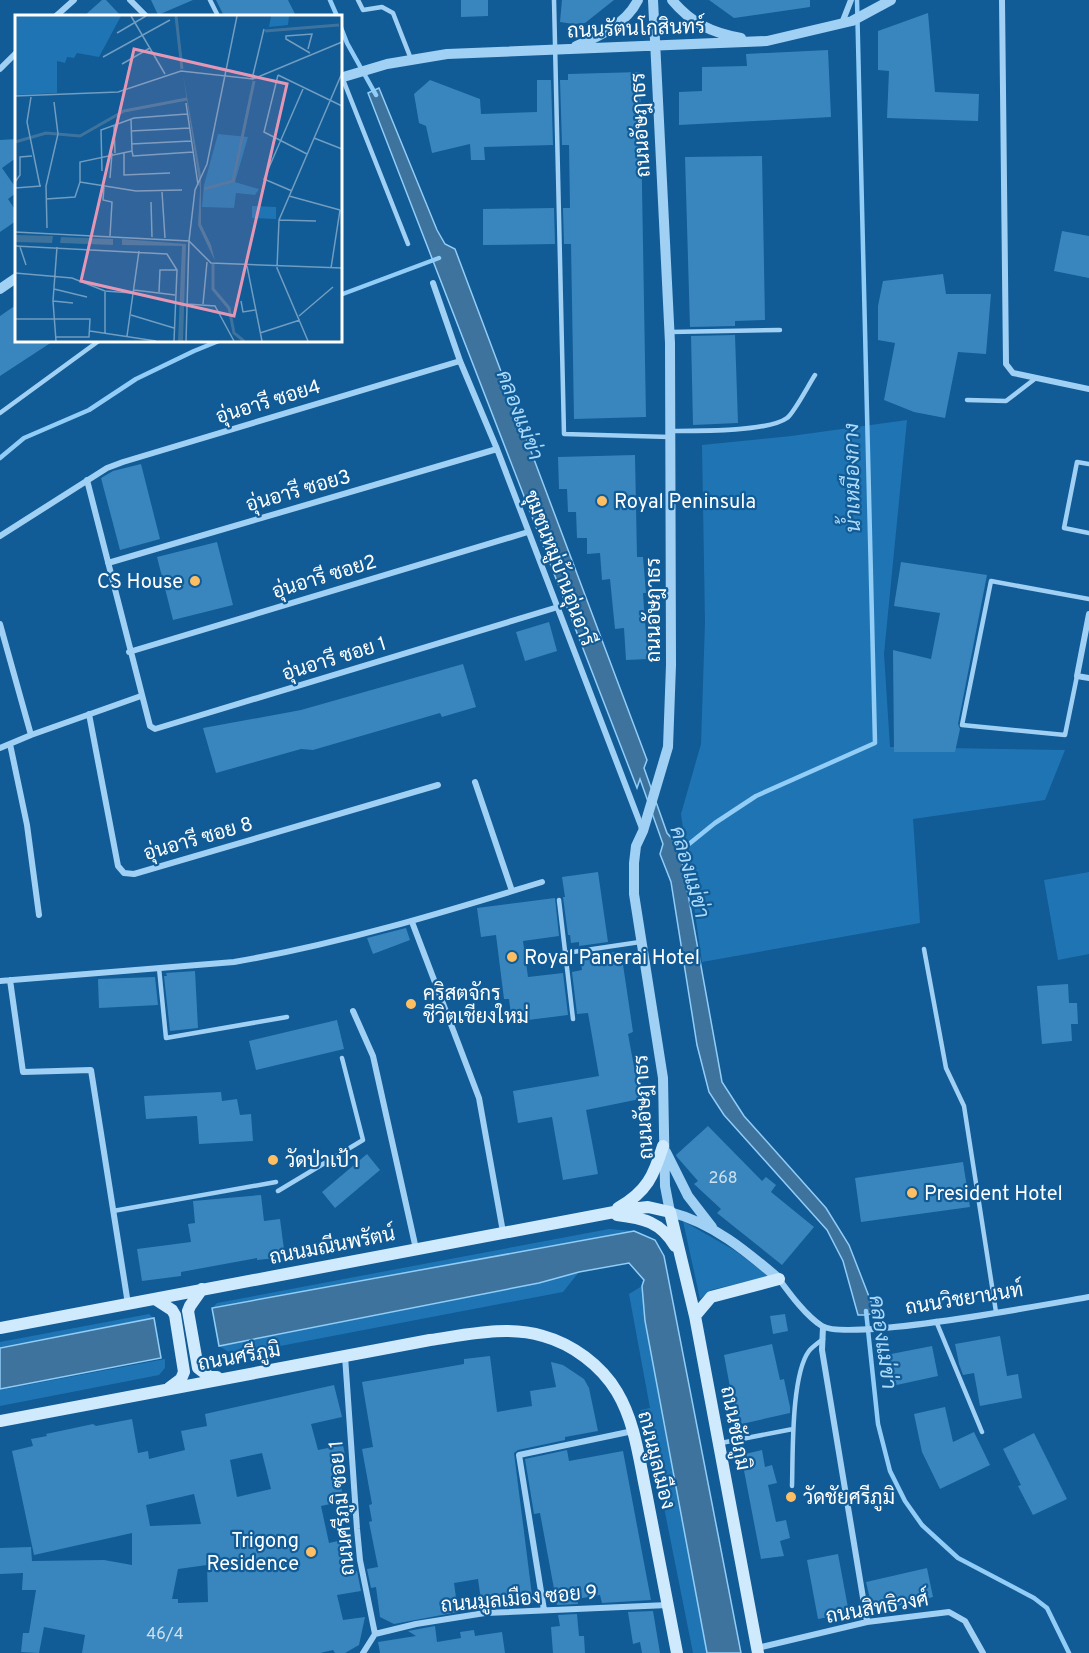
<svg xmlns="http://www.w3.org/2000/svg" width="1089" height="1653" font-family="Overpass,Sarabun,sans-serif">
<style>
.green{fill:#1f75b3}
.water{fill:#3e739e;stroke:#91cdf7;stroke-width:1.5}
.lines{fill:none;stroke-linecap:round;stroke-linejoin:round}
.stream{stroke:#91cdf7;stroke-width:4.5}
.building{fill:#3986be;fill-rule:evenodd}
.service{stroke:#a0d0f4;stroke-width:4.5}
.minor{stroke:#a0d0f4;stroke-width:6}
.tertiary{stroke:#a0d0f4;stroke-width:10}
.secondary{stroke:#cfe9fd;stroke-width:12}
.poi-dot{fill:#ffbe62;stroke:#115b96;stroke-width:2}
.labels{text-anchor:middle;stroke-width:4.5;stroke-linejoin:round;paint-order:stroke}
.number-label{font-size:16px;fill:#cee1ef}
.street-label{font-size:20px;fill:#fff;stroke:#115b96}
.poi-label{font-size:20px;fill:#fff;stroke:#115b96;text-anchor:start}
.water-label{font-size:21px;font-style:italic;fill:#acdafa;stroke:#115b96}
.inset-river{fill:none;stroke:#3e739e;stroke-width:3}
.inset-road{fill:none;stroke:#709dc0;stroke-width:1.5}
.view{fill:#e497b5;fill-opacity:0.15;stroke:#e497b5;stroke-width:3}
.inset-edge{fill:none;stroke:#fff;stroke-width:3}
</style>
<rect width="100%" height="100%" fill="#115b96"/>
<!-- green -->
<path class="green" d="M907,420l-23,234 6,93 175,3 -20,50 -132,19 7,104 -218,39 -21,-148 20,-70 4,-122 -3,-177 89,-9z
M1089,872v82l-31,6 -14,-80z
M683,1221l51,29 35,26 -58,14 -11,9z
M609,1229l25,2 -422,77 5,-5z
M579,1272l-16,20 -320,61 -14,-1 -10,-6 320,-63z
M642,1286l3,35 62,332h-14l-45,-226 -8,-17 10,-2 -21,-114z
M149,1314l4,4 -153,29v-5z
M165,1359v9l-6,7 -159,31v-16z"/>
<!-- water -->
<path class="water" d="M379,88l58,142 8,14 10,5 192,511 -3,8 23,65 8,9 7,19 40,221 22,34 82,92 23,37 26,67 -8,3h-9l-15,-54 -16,-31 -103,-115 -15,-23 -12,-47 -26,-163 -11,-28 3,-10 -23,-65 -3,9 -269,-695z
M634,1231l21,9 9,16 77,397h-34l-62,-332 -3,-35 2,-6 -15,-17 -50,9 -40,11 -320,63 -7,-38z
M154,1318l7,40 -161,31v-41z"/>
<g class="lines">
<!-- stream -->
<path class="stream" d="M330,0l7,16
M340,25l7,18 29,52
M340,295l99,-37
M0,458l24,-20 65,-28 47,-31 58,-28 27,-11
M689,844l26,-21 41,-27 119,-53 -18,-743
M866,1311l12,113 12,47 15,30 17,24 36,33 76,40 13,10 22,45"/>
</g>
<!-- building -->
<path class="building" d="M102,0h4l15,16h-37z
M151,0h42l-35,15z
M216,0h72l8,16h-72z
M461,0h27v16l-27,1z
M562,0h52l-29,23 -12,1 -13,-2z
M709,0h101v7l-76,11z
M928,13l7,79 44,2 -1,27 -91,-3 2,-47 -11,-1v-39z
M828,50l3,67 -152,8v-33l23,-1v-24l45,-1 -1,-12z
M640,72l6,345 -72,2 -3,-175h-7l-1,-36h7l-1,-63h-7l-2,-65h8v-6z
M430,80l50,19 1,15 56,-2v-32h14l2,65 -69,2 1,13h-14l-1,-16 -38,9 -6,-27 -7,-3 -5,-29z
M16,139v19l-14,10 14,20v5l-8,6 8,12v10l-16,11v-92z
M762,156l3,164 -30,1v5l-45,1 -5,-170z
M554,208l1,36 -72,1v-36z
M1062,231l27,5v42l-35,-7z
M943,274l3,20h45l-5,60 -28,-2 -13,66 -31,-6 -30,-12 11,-57 -17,-3v-34l5,-25z
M16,305v35h39l-55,36v-60z
M735,335l3,88 -45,2 -2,-89z
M635,455l2,102h6l3,36h-3l1,15 4,51 -22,1 -2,-32 -9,1 -5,-50 -8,1 -2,-27 -13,1v-16h-10l-1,-26h-8l-1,-23h-8l-1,-32z
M141,464l19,75 -40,11 -19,-72 12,-7z
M217,542l16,63 -60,15 -16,-63z
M901,562l86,13 -29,149 2,5 -5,23h-61l-1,-102 38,9 9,-46 -46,-7z
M549,622l8,29 -32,10 -9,-29z
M463,664l13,43 -34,10 -2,-4 -127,37 -12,-1 -85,24 -13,-45 98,-18z
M598,872l10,70 -29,4v-4l-8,1 -1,-8h-2l-5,-38h2l-3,-20z
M555,898l4,38 -36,5 5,36 35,-4 5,42 -56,7 -3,-23h-5l-8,-64 -15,2 -4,-29z
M406,928l4,12 -37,14 -6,-16z
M609,951v2l12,-2 12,81 -5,2 12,65 -54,11 12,64 -35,6 -11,-63 -34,6 -5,-32 86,-15 -11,-63 -11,1 -5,-42 10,-2 -2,-15z
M195,971l3,57 -28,3 -6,-55h3l-1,-3z
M155,977l3,28 -59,3 -1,-29z
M1068,984l1,19h8l1,21h-7l1,17 -30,3 -5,-58z
M337,1020l7,29 -88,21 -7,-29z
M221,1092l1,9 15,-2 3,16 11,-1 2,27 -54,3 -2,-28 -51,3 -2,-23z
M708,1126l54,55 4,-4 10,8 -5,7 43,35 -32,38 -65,-52 4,-4 -27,-25 4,-3 -21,-24 -1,-2z
M367,1154l13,16 -45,38 -13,-16z
M963,1162l7,45 -109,15 -6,-44z
M261,1195l3,26 16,-2 5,38 -28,3v-2l-76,14v4l-39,5 -5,-32 54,-7 -3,-18 7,-1 -2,-22z
M785,1314l3,17 -15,3 -3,-18z
M1000,1336l7,40 11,-2 4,24 -42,8 -6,-33 -11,2 -4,-11 -4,-20z
M772,1344l8,36 4,-1 6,28v6l-53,12 -13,-70z
M932,1346l6,30 -46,10 -6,-31z
M490,1356l7,56 35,-6 -2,-15 26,-4 -5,-25 12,3 21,14 5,9 9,43 -33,6v3l-47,10 -4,3 19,150 -29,4 -1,-3 -21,3 -4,-28 -24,4 4,29 -64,12 -14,-7 -4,-30 -5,1 -4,-19 11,-2 -9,-45 3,-1 -3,-16 3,-1 -10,-55 11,-2 -11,-65 102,-18v-5z
M334,1385l8,32 -31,7 7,26 25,-5 3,15 -10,2 8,39 -23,5 8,37 18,-4 7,32h3l4,20 -24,4 6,25 22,-3 -6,28 -14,8h-10l-2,-3 -13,3h-238l3,-18 -41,-8 -5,26 -18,-1 2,-19h6l7,-43h-14l1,-17 -23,1v-26l31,-1 1,14 72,-1 28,5v-32l-98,22 -22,-104 21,-5 -2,-7 16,-3 -1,-2 47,-10 3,2 36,-7 6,34 10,-2 1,8 36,-9 -4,-19 26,-5 -2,-12zM262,1453l9,36 -34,8 -7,-37zM194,1494l7,30 -51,2 -4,-21zM207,1565l1,37 -30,1v-4h-6l6,-30z
M945,1407l8,35 21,-10 16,33 -50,24 -18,-37 -8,-38z
M1034,1433l33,66 -34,16 -15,-29 3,-1 -18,-36z
M567,1450l2,11 54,-10 28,149 -49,3 -2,-8 -23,4 1,5 -21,1 -17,-92 -6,1 -9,-55z
M762,1450l3,17 7,-2 5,18 -9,2 8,37 10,-2 4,18 -10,3 4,15 -23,3 -20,-104z
M838,1554l11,59 -31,6 -11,-59z
M927,1568l6,29 -60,15 -7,-30z
M653,1611l7,42h-18l-2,-11 -7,2 -5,-32z
M577,1614l2,22h5l1,17h-32l-2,-26 9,-1 -2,-11z
M435,1626l2,16 24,-4 -1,-6 14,-2 1,6 27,-4 3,21h-125l-2,-11 38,-6 -8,-5z"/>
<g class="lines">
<!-- service -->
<path class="service" d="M210,0l8,16
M358,0l5,10 19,-3 11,6 18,46
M554,0l10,434 106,3
M342,77l66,167
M670,332l110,-2
M967,400l39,1 30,-23
M0,413l100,-73
M671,431c25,0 97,1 116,-13 7,-5 22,-34 28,-43
M1089,464l-12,-2 -13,66 25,5
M1077,676l-12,59 -103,-10 29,-144 98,18
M559,900l14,119
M924,949l22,119 18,38 32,206
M566,953l74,-11
M159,968l7,70 121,-21
M278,1191l85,-51 -21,-82
M113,1211l163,-29
M936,1321l46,111
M721,1443l72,-14
M792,1486c1,-31 -1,-111 17,-135 3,-4 9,-8 14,-12"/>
<!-- minor -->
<path class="minor" d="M130,0l16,16
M1002,0l4,364 7,9 76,16
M56,16l18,-16
M842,23l9,-23
M0,69l16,-16
M433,283l27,78 37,88 146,382
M87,480l63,246 5,3 403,-122
M0,536l107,-68 16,-6 337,-101
M108,563l389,-114
M1089,614l-12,62 12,2
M0,624l31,111
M129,652l399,-120
M89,714l29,152 6,7 10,1 304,-89
M10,744l17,81 12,90
M0,748l31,-13 110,-39
M475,782l37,109
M412,922l67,176 24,134
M10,980l13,92 68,-2 37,234
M0,981l234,-19c105,-18 207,-49 308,-80
M353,1011l20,45 43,193
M779,1279c11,15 27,37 43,47 26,16 226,-22 267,-29
M823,1327l-1,23 45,272
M345,1356l12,173 3,31 15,74 -12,19
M544,1610l-25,-155 114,-24
M375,1634l41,-10 69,-11 183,-8
M757,1648l110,-26 82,-10 16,9 18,32"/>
<!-- tertiary -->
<path class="tertiary" d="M653,0l17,343 1,322 -3,82 -25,84 -7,15 -2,17v31l29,184 2,108 5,26c43,11 76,39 109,67
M672,0c19,23 40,33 69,38
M576,46c24,-10 50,-22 62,-46
M340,78l47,-14 60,-10 320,-13 85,-20 39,-21
M0,289l16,-11
M666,1152l22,44 24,31"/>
<!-- secondary -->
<path class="secondary" d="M618,1208c29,-16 36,-33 45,-62
M617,1215c26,3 44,7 58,31
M202,1289l-12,17 -2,5 10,57 12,9h7
M155,1299l17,11 3,5 9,57 -3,7 -12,9
M695,1316l16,-19 68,-18
M0,1328l630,-119 18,-2 22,5 25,104 63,337
M0,1421l430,-81c36,-5 77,-15 113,-4 29,8 58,29 74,56 18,30 22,67 29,100 10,54 21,107 31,161"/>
</g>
<!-- markers -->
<g class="poi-dot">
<circle cx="602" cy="501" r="6"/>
<circle cx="195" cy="581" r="6"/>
<circle cx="512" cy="957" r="6"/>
<circle cx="411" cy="1004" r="6"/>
<circle cx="273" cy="1160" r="6"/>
<circle cx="912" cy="1193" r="6"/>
<circle cx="791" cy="1497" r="6"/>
<circle cx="311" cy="1552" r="6"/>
</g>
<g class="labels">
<!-- number labels -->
<g class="number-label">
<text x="723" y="1183">268</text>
<text x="165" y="1639">46/4</text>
</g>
<!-- street labels -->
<g class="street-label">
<text transform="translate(636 28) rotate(-2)" y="7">ถนนรัตนโกสินทร์</text>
<text transform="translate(640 125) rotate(-93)" y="7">ถนนอัษฎาธร</text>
<text transform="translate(268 401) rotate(-17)" y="7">อุ่นอารี ซอย4</text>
<text transform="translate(298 490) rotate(-16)" y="7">อุ่นอารี ซอย3</text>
<text transform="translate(560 568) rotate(69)" y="7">ชุมชนหมู่บ้านอุ่นอารี</text>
<text transform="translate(324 576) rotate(-17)" y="7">อุ่นอารี ซอย2</text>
<text transform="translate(653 610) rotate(-90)" y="7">ถนนอัษฎาธร</text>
<text transform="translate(334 658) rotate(-17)" y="7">อุ่นอารี ซอย 1</text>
<text transform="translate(198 838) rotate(-16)" y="7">อุ่นอารี ซอย 8</text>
<text transform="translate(643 1107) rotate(-93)" y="7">ถนนอัษฎาธร</text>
<text transform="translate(332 1245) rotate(-11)" y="7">ถนนมณีนพรัตน์</text>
<text transform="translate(964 1298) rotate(-9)" y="7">ถนนวิชยานนท์</text>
<text transform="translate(239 1356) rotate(-10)" y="7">ถนนศรีภูมิ</text>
<text transform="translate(736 1428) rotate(79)" y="7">ถนนชัยภูมิ</text>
<text transform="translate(657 1460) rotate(76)" y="7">ถนนมูลเมือง</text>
<text transform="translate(341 1508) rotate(-95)" y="7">ถนนศรีภูมิ ซอย 1</text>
<text transform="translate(519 1598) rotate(-5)" y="7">ถนนมูลเมือง ซอย 9</text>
<text transform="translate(877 1607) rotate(-10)" y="7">ถนนสิทธิวงศ์</text>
</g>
<!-- poi labels -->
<g class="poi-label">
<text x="614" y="508">Royal Peninsula</text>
<text x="183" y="588" text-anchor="end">CS House</text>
<text x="524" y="964">Royal Panerai Hotel</text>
<text x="423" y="1000">คริสตจักร<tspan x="423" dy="23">ชีวิตเชียงใหม่</tspan></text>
<text x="285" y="1167">วัดป่าเป้า</text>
<text x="924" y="1200">President Hotel</text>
<text x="803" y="1504">วัดชัยศรีภูมิ</text>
<text x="299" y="1547" text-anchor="end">Trigong<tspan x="299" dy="23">Residence</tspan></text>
</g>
<!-- water labels -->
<g class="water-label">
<text transform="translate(520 415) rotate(69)" y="7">คลองแม่ข่า</text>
<text transform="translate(852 478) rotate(-91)" y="7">น้ำเหมืองกาง</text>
<text transform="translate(690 872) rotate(74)" y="7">คลองแม่ข่า</text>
<text transform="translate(883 1342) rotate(82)" y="7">คลองแม่ข่า</text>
</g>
</g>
<!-- overview -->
<g transform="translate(15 15)">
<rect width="327" height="327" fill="#115b96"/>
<path d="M0,1h106l-22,41 -22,-4 -3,5 -7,-1 -2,6 -8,-2v32l-42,2zM256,1h18l-1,9 -19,2zM203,119l30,3 -13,45 24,7 -4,6 -19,-2 -2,15 -32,-1 2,-22zM237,191l24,1v12l-24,-1z" fill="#1f75b3"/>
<path d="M168,59l18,102v48l10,21 4,16 -17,-36 2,-36zM0,220l38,1 -1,7 -37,-1zM46,222l52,2v6l-53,-2zM107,224l64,5 -3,97h-5l4,-95 -60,-1z" fill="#3e739e"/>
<path class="inset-river" d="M161,1l6,53M250,16l74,-6M0,127l31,-9 34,3 44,-25 63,-12M189,174l29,-8 21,-100M198,249v25l16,19 5,25 10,8"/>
<path class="inset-road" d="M116,1l34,58M222,1l-30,148 -12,26 -6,51 22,22 131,5M102,18l29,-17M293,34l4,-15 -26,2v3l24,14M88,42l67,-37M107,49l28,-16M263,60l-14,57 43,22M263,60l64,31M237,64l12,-50M0,81l103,-4 63,-21 72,8 89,-37M16,82l-4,25 13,64M171,88l12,82M116,104l1,32M99,110l1,28M116,116l59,-3M299,123l28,11M116,129l60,-3M117,136l1,5 60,-4M109,137v23l46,-2M87,156l-1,-41 33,-12 53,-4M95,163l2,-25M0,167l5,-7v-18l12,-1M65,167l56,9 46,-1M89,172l-1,13 9,2 -2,34M0,173l26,-2M277,176l-28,-12 39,-90M147,177l3,46M274,181l51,14M31,184l29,-2 5,-15v-20l52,-11M136,187l1,35M264,205l37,1M32,213l-1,-42 12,-52 -4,-32M0,217l174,9 -3,100M0,231l152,8 10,16 -3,71M5,232l6,18M232,251l15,75M316,253l9,-58M0,258l57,5 33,13 27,2M39,274l33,8M119,275l41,5M90,277v41M144,277l1,-22h17M38,286l20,2M226,286l2,11 12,-2M172,289l28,2 19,35M188,289l4,-42M116,300l43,13M284,301l34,-29M0,304h75l-1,18h-33M75,316l66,10M245,318l40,-13M112,321l12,-85M41,326l-3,-40 4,-54M293,326l-31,-73 2,-48 63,-147"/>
<path class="view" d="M119,34l153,35 -53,232 -153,-35z"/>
<rect width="327" height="327" class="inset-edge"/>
</g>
</svg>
